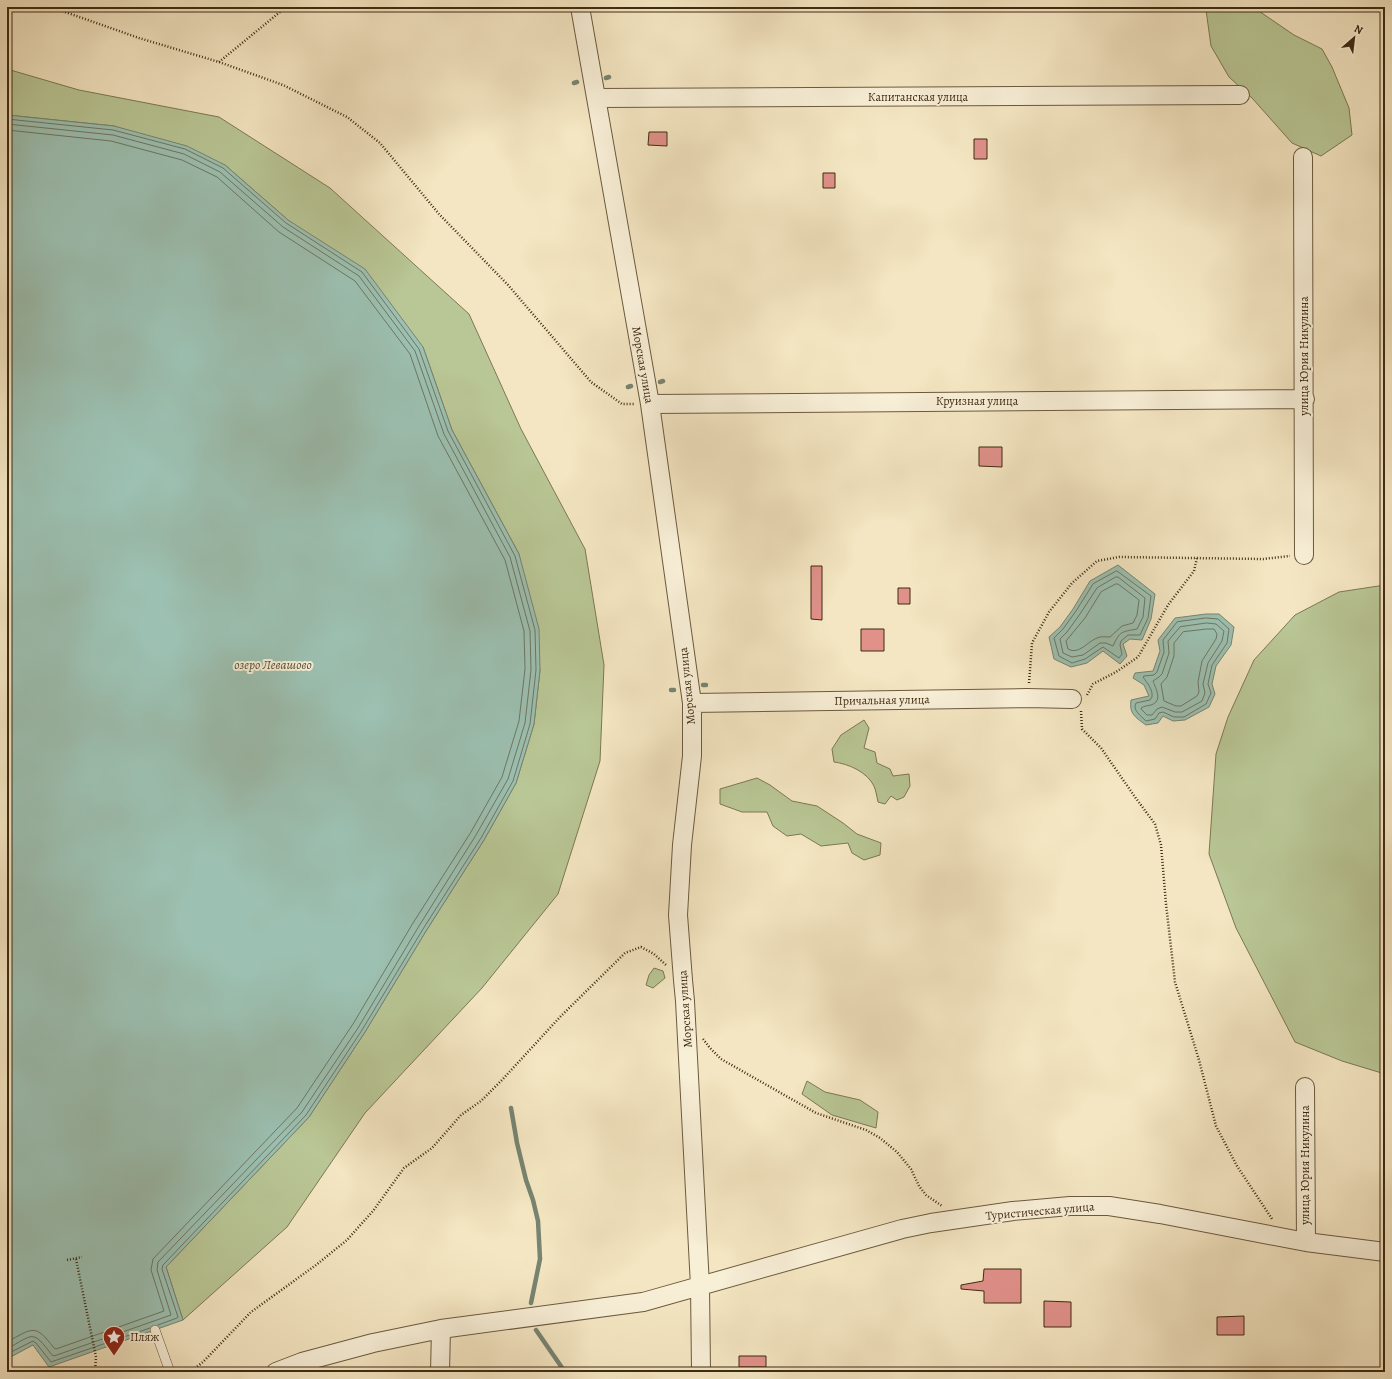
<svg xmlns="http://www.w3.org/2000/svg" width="1392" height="1379" font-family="Alegreya,serif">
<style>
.green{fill:#b9c695;stroke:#7c7854}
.water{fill:#9cc0b1;stroke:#778471}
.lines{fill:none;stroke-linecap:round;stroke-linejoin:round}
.shore{stroke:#6e7662;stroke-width:1}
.stream{stroke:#778471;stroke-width:4.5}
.building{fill:#e0918a;stroke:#3f2b12}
.lane-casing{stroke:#6c5a3e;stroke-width:10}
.street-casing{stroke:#6c5a3e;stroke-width:20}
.path{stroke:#3f2b12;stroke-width:2.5;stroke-dasharray:1 2;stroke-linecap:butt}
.lane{stroke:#f8efd7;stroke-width:9}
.street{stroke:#f8efd7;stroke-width:18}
.labels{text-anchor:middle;stroke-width:4;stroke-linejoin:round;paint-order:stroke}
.street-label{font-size:12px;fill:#3f2b12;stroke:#f8efd7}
.poi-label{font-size:12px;fill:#3f2b12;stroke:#f8efd7;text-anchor:start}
.water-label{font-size:13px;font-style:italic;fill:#56503a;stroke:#f8efd7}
</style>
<rect width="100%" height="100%" fill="#f4e6c2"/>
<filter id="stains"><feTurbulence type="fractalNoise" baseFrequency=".005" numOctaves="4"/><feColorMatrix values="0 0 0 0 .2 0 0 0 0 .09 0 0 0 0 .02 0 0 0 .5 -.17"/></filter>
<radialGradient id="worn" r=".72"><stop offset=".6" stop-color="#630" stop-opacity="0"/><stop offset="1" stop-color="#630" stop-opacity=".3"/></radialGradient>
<!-- green -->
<path class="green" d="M1209,7h44l41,28 28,14 10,18 17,41 3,27 -31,21 -29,-13 -40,-45 -23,-21 -18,-31 -5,-36z
M7,69l72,21 140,27 111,71 139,126 52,115 64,120 19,116 -4,96 -42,133 -76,94 -117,125 -78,114 -104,93 -17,-53 143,-150 56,-85 61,-101 58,-91 32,-57 18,-59 6,-54 -21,-116 -67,-124 -29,-83 -135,-127 -63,-55 -111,-39 -107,-11z
M1385,585v489l-43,-13 -47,-19 -59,-114 -27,-74 7,-100 12,-37 26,-57 41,-45 44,-23z
M864,720l5,8 -5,20 11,4 2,11 13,6 3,7 16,-2 1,12 -6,11 -7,3 -6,-4 -6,8 -7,-2c-1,-5 -2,-11 -4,-16 -7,-14 -25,-22 -40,-24l-2,-13 9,-14z
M757,778l13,7 22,16 25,5 26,17 14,11 24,9 -1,12 -16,5 -12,-7 -4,-10 -27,3 -20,-12 -14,2 -14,-10 -6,-14h-25l-22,-8v-15z
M654,968l9,3 2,7 -12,10 -7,-3 3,-10z
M807,1081l18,11 35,8 18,12 -2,16 -44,-13 -30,-21z"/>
<!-- water -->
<path class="water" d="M7,115l107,11 73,20 38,19 63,55 77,49 58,78 29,83 67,124 20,75 1,41 -6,54 -18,59 -32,57 -58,91 -61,101 -56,85 -143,150 17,53 -134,47 -16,-22 -26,14z
M1118,565l37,29 -4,25 -9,21 -12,-1 -7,5 4,12 -7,8 -17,-13 -16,12 -16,4 -17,-8 -5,-22 11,-10 13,-18 17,-28z
M1206,614h13l15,13 -3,18 -15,21 -4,18 3,10 -6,13 -24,13 -12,1 -10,-5 -5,7 -12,2c-11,-8 -17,-11 -15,-25l18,-4 -5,-11 -11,-7 2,-5 18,-2 7,-20 -2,-11 17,-22z"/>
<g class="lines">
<!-- shore -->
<path class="shore" d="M7,119l106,11 72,19 38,19 63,55 76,49 57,77 29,82 67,125 20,74 1,40 -6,54 -17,57 -32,57 -58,91 -61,101 -56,85 -143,150 -1,4 16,48 -1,1 -19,7
M7,124l106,11 71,19 36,18 63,55 76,49 56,75 29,83 66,123 20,74 1,39 -6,53 -17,56 -32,56 -57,91 -61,102 -56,84 -144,150 -1,8 14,45 -117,41 -2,-1c-20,-26 -18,-21 -45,-6
M7,130l104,11 71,19 35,17 62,55 76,49 55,73 28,82 67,124 19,71 1,38 -6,52 -17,56 -31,55 -58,91 -60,101 -56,84 -144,151 -2,11 13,41 -108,38 -2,-1c-19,-25 -21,-20 -47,-6
M1117,571l34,25 -3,22 -8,17h-12l-7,6 -1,4 2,9 -3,4 -16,-11 -18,12 -13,4 -13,-7 -5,-18 9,-9 13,-18 17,-27z
M1116,577h2l27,21 -2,19 -6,12c-16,3 -17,2 -24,17l-7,-3h-6l-17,12 -11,2 -9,-4 -3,-14 7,-7 13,-18 17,-26z
M1116,584h2l21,16 -2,15 -4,8 -11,3 -12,11c-5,0 -9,-1 -13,1 -10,4 -18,17 -29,11l-2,-8 19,-23 16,-26z
M1206,618l12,1 11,10 -2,14 -15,22 -4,19 3,9 -5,11 -22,13h-10l-11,-5 -4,1 -4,6 -9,2c-5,-5 -14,-11 -10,-18l14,-3 2,-3c1,-8 -5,-14 -9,-20l1,-1 10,-1 3,-3 7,-20 -1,-12 14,-18z
M1207,623l9,1 8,7 -2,10 -14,22 -5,21 2,9 -3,8 -20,11h-7l-13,-5 -5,2 -5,6h-5l-5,-5 -1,-2c3,-2 6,-2 10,-3 12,-4 5,-16 2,-24l6,-4 3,-3 7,-21 -1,-12 12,-14z
M1207,629h7l3,5 -1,5 -14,22 -4,21 1,10 -2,4 -16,10h-5l-12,-5 -3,-17 6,-7 7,-21v-13l9,-11z
M7,1354l26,-13 3,2 15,19 99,-34"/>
<!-- stream -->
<path class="stream" d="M606,78l3,-1
M574,83l3,-1
M660,382l3,-1
M628,387l3,-1
M703,685h3
M671,690h3
M511,1108l6,35 9,37 7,20 5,21 2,38 -9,44
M536,1330l29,42"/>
</g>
<!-- building -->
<path class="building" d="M649,132h18v14l-19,-1z
M974,139h13v20h-13z
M823,173h12v15h-12z
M979,447h23v20l-23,-1z
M811,566h11v54l-11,-1z
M898,588h12v16h-12z
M861,629h23v22h-23z
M984,1269h37v34h-37v-12l-23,-2v-4l22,-4z
M1044,1301l27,1v25h-27z
M1244,1316v19h-27v-18z
M739,1356h27v11h-27z"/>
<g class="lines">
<!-- lane casing -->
<g class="lane-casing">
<path id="lane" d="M155,1330l15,42"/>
</g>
<!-- street casing -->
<g class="street-casing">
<path id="street" d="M580,7l70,397 42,299v53l-10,89 -4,70 5,65 2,21 15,285 1,86
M596,98l644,-3
M1303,157l1,398
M650,404l655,-5
M692,703l335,-5 45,1
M1305,1087l1,155
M276,1372l26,-10 71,-19 68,-14 202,-27 259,-73 29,-6 82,-12 57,-5h39l51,8 146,28 79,10
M440,1372l1,-43"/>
</g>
<!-- path -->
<path class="path" d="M51,7l88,31 80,24 64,23 64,32 33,26 59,71 69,71 83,97 31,22h13
M219,62l67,-55
M1029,683l3,-40 17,-31 23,-29 25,-22 22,-4 144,2 27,-3
M1087,695l6,-11 23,-12 22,-15 30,-52 26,-34 3,-13
M1081,711l1,18 19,19 34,49 20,27 6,21 5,59 9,78 24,78 17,66 21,40 35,53
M703,1039l7,9 11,11 95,54 50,17 14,8 17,14 14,17 8,17 7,9 16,11
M76,1259l20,98 -1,15
M67,1260l15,-3
M190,1372l13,-10 48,-50 65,-47 31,-25 26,-29 31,-43 28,-20 29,-33 20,-14 21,-21 58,-63 65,-64 16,-6 13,7 12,11"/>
<!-- lane -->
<use href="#lane" class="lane"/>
<!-- street -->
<use href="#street" class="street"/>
</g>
<!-- icons -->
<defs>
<g id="sight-pin" transform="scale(1.15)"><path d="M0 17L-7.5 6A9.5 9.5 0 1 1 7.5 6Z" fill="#8f2418" stroke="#f8efd7"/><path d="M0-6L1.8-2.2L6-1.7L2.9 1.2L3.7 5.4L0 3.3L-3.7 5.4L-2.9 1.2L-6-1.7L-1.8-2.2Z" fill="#fff"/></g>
</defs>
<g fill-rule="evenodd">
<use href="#sight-pin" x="114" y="1337"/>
</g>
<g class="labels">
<!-- street labels -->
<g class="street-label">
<text x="918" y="101">Капитанская улица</text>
<text transform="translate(1304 356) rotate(-90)" y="4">улица Юрия Никулина</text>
<text transform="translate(643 365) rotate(80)" y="4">Морская улица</text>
<text x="977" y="405">Круизная улица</text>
<text transform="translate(687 686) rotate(-96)" y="4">Морская улица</text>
<text transform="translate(882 700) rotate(-1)" y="4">Причальная улица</text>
<text transform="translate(685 1009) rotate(-94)" y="4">Морская улица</text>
<text transform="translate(1305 1165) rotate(-90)" y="4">улица Юрия Никулина</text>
<text transform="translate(1040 1211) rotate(-5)" y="4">Туристическая улица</text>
</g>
<!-- poi labels -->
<g class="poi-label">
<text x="130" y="1341">Пляж</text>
</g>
<!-- water labels -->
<g class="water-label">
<text x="273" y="669">озеро Левашово</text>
</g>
</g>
<!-- margin -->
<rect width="1392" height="1379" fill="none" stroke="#f4e6c2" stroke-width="24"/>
<rect x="8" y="8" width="1376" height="1363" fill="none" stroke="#3f2b12" stroke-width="2"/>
<rect x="12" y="12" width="1368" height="1355" fill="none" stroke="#3f2b12"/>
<!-- north arrow -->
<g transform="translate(1354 38) rotate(28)" stroke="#f8efd7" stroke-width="3" paint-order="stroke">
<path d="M0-3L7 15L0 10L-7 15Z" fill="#3f2b12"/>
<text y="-6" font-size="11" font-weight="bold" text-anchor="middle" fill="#3f2b12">N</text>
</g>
<rect width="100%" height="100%" filter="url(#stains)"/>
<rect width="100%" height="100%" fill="url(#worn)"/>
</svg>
